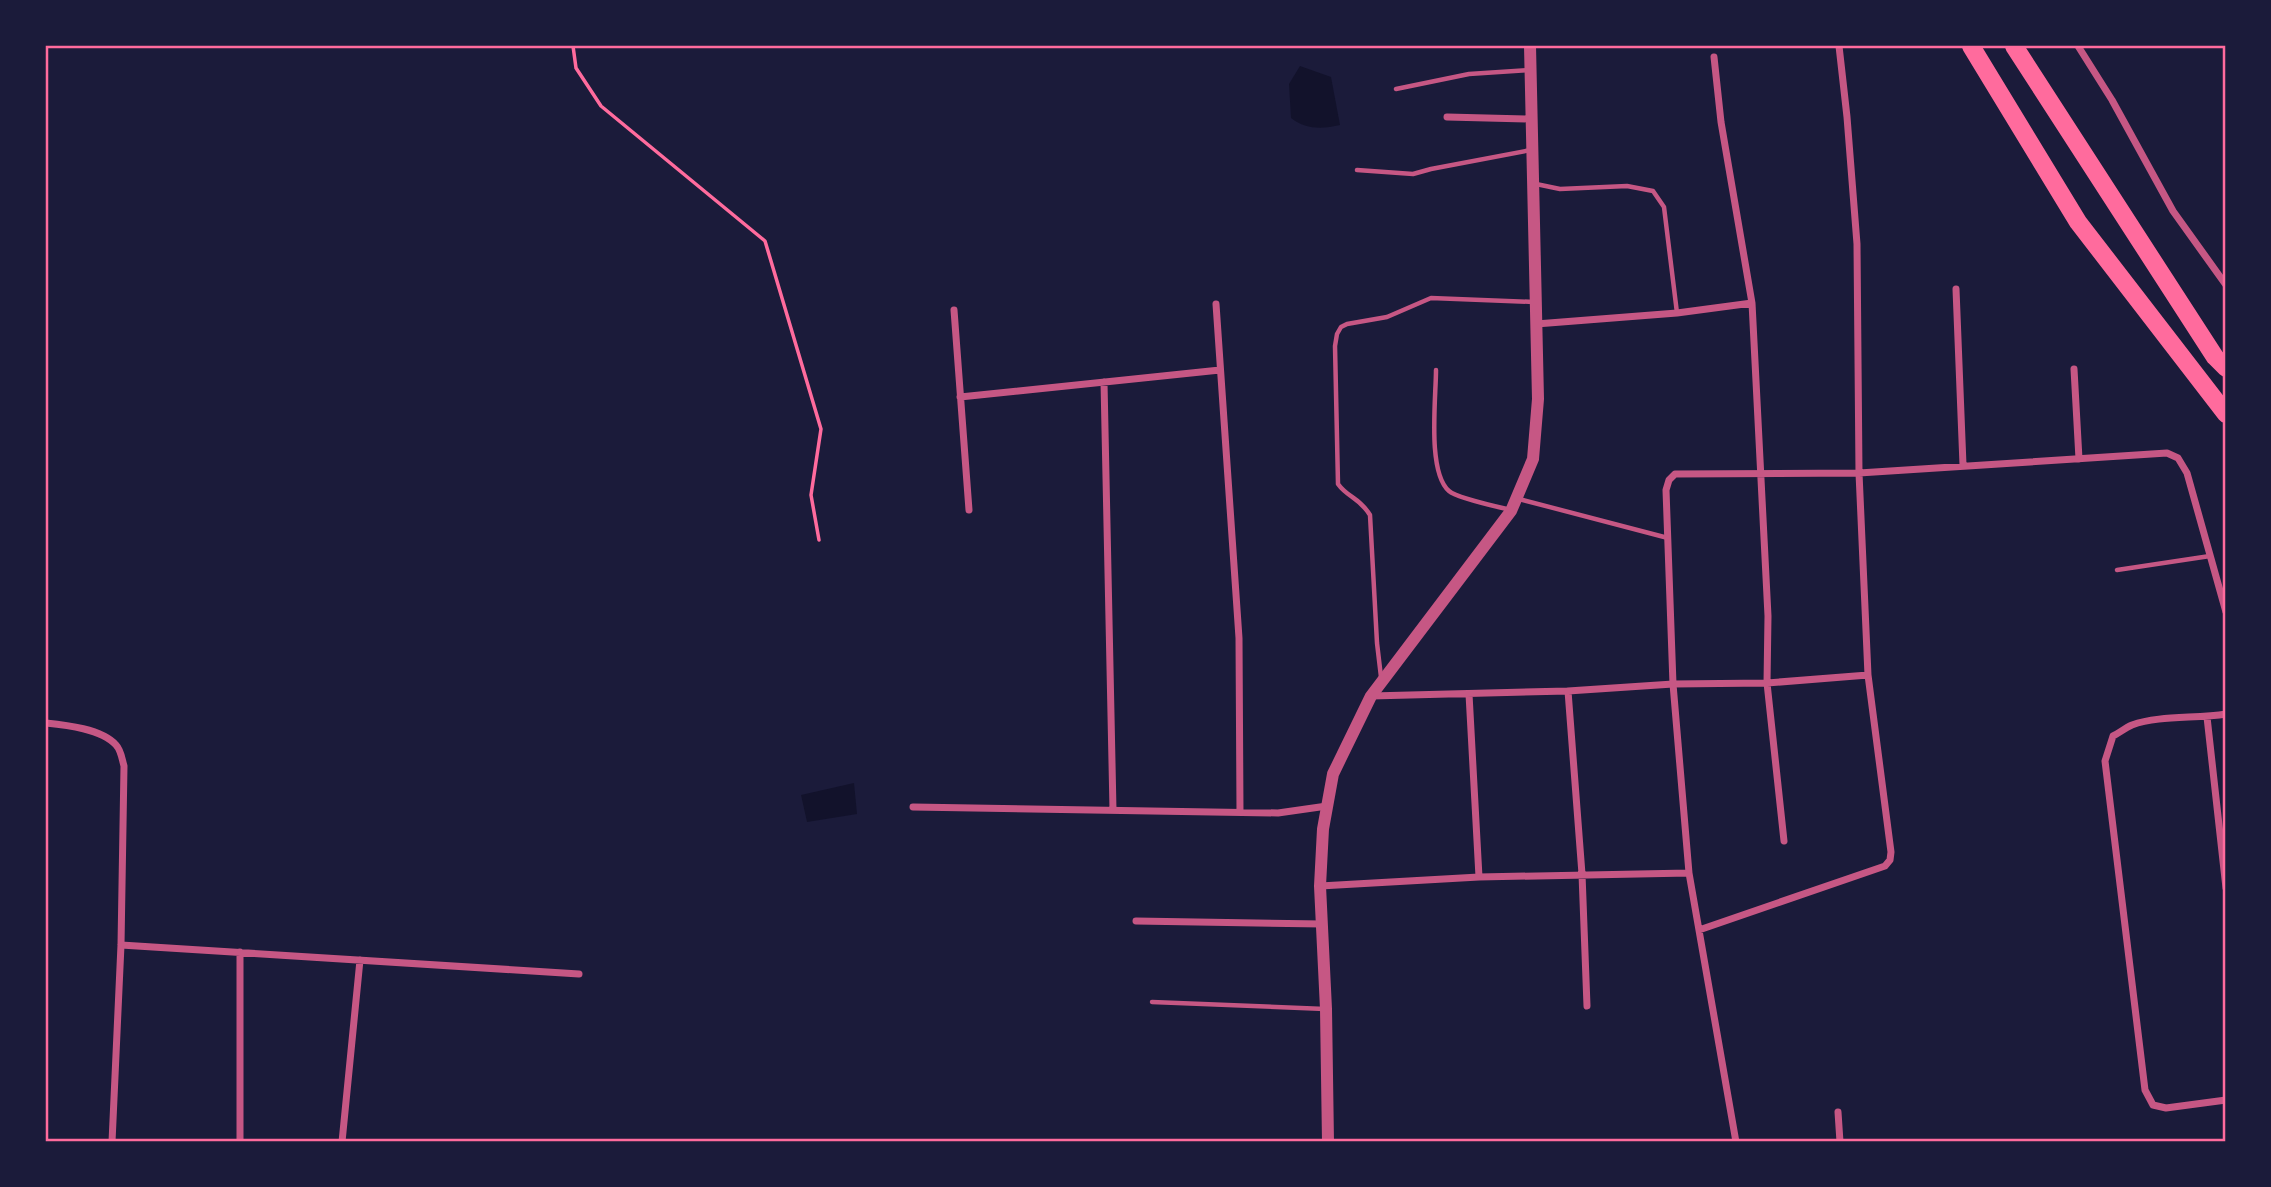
<svg xmlns="http://www.w3.org/2000/svg" width="2271" height="1187" font-family="'Titillium Web',sans-serif">
<style>
.water{fill:#12122b}
.lines{fill:none;stroke-linecap:round;stroke-linejoin:round}
.path{stroke:#ff6b9d;stroke-width:3.5}
.service{stroke:#c65784;stroke-width:4.5}
.minor{stroke:#c65784;stroke-width:7}
.tertiary{stroke:#c65784;stroke-width:12}
.motorway{stroke:#ff6b9d;stroke-width:18}
.neatline{fill:none;stroke:#ff6b9d;stroke-width:2.5}
</style>
<rect width="100%" height="100%" fill="#1b1b3a"/>
<!-- water -->
<path class="water" d="M1300,66l31,11 9,48c-17,4 -34,5 -49,-7l-2,-34z
M854,783l3,31 -50,8 -6,-27z"/>
<g class="lines">
<!-- path -->
<path class="path" d="M573,46l3,22 25,38 164,135 56,188 -10,66 8,45"/>
<!-- service -->
<path class="service" d="M1396,89l73,-15 61,-4
M1357,170l56,4 18,-5 100,-19
M1536,184l24,5 67,-3 26,5 11,16 13,106
M1436,370c0,28 -9,102 13,121 8,7 49,16 62,19
M1519,499l149,39
M2117,570l93,-14
M1381,677l-4,-34 -7,-128c-11,-18 -22,-17 -32,-31l-3,-138 2,-12 4,-7 6,-3 40,-7 44,-19 103,4
M1152,1002l173,7"/>
<!-- minor -->
<path class="minor" d="M2078,46l34,54 61,111 53,74
M1714,57l7,65 31,181 16,313 -1,67 17,158
M1447,117l84,2
M1956,289l7,176
M1216,304l23,334 1,174
M954,310l15,200
M1536,324l141,-11 75,-10
M2074,369l5,90
M1104,382l9,428
M960,397l260,-27
M1568,691l14,183 5,132
M1469,694l10,183
M1371,696l197,-5 105,-7 94,-1 101,-8 -9,-202 -2,-229 -10,-127 -8,-71
M2226,714c-30,5 -67,1 -94,11 -7,3 -13,8 -19,11l-8,25 40,329 8,15 13,3 60,-8
M2207,717l19,171
M46,723c20,2 56,6 70,22 5,5 6,14 8,21l-3,179 -9,197
M913,807l365,6 49,-7
M1320,886l159,-9 210,-4
M1136,921l187,3
M1699,930l186,-64 5,-6 1,-8 -23,-177
M121,945l458,29
M1838,1112l2,30
M240,1139v-187
M342,1142l18,-182
M1736,1142l-47,-269 -16,-189 -7,-194 3,-10 6,-6 184,-1 308,-20 11,5 9,15 39,139"/>
<!-- tertiary -->
<path class="tertiary" d="M1328,1142l-2,-133 -6,-123 3,-57 10,-55 38,-78 140,-185 22,-52 5,-60 -8,-353"/>
<!-- motorway -->
<path class="motorway" d="M1971,46l107,176 148,192
M2014,46l201,311 11,11"/>
</g>
<!-- border -->
<rect width="2271" height="1187" fill="none" stroke="#1b1b3a" stroke-width="94"/>
<rect x="47" y="47" width="2177" height="1093" class="neatline"/>
</svg>
